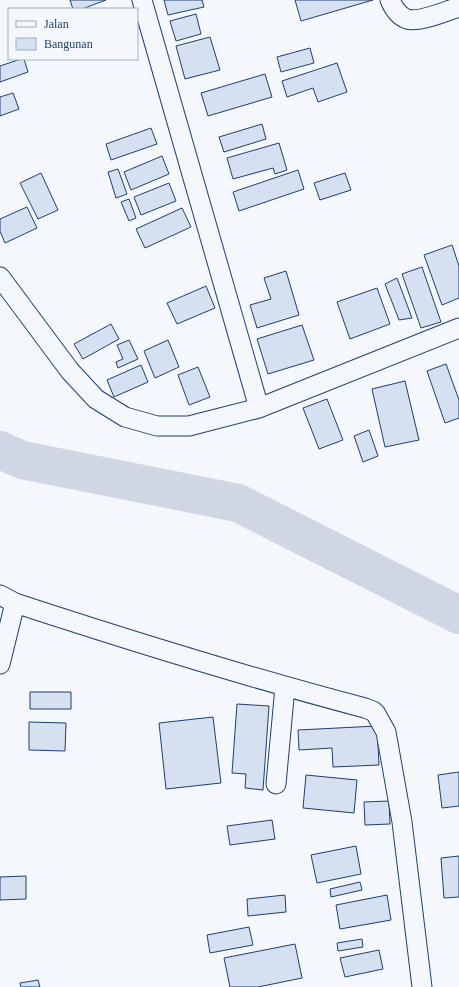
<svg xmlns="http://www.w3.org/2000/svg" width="459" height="987" font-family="'Times New Roman',serif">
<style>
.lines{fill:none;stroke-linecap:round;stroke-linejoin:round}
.river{stroke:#cfd7e4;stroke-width:38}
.building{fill:#d5e0f0;stroke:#1d3f73}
.minor-casing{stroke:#1d3f73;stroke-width:21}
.minor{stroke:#f4f7fb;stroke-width:19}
</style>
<rect width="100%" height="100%" fill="#f4f7fb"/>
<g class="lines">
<!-- river -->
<path class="river" d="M0,450l22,10 216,43 221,112"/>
</g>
<!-- building -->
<path class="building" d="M70,0h36l-24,9h-9z
M164,0h38l2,7 -36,8z
M295,0h78l-72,21z
M196,14l5,20 -25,7 -6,-20z
M210,37l10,33 -35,9 -9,-33z
M310,48l4,15 -33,9 -4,-15z
M21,59h3l4,13 -28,10v-16z
M337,63l10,29 -29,10 -5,-14 -26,9 -5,-16z
M265,74l7,23 -64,19 -7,-23z
M13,93l6,16 -19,7v-19z
M262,124l4,15 -42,13 -5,-15z
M151,128l6,16 -46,16 -5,-16z
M279,143l8,27 -12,4 -2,-6 -40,11 -6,-21z
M162,156l7,18 -38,16 -7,-18z
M118,169l9,25 -11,4 -8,-26z
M298,170l6,19 -65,22 -6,-19z
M41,173l17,37 -20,9 -18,-36z
M345,173l6,17 -31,10 -6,-17z
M169,183l7,18 -35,14 -7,-18z
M129,199l7,19 -7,3 -8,-19z
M27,207l10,21 -32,15 -5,-12v-12z
M182,208l9,19 -46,21 -9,-19z
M452,245l7,21v32l-17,7 -18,-50z
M422,267l19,55 -20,6 -19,-54z
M286,271l13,44 -42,13 -7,-23 21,-6 -7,-21z
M397,278l15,40 -13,2 -14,-36z
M206,286l9,22 -38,16 -10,-21z
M377,288l13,36 -40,15 -13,-37z
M111,324l8,15 -36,20 -9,-15z
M302,325l12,35 -46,14 -11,-35z
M129,340l9,19 -20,9 -2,-6 7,-3 -6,-14z
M168,340l11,27 -24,11 -11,-27z
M446,364l13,36v18l-14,5 -18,-52z
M141,365l7,17 -34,15 -7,-17z
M198,367l12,30 -21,8 -11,-30z
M405,381l14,59 -34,7 -13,-58z
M327,399l16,41 -24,9 -16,-41z
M369,430l9,26 -15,6 -9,-26z
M30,692h41v17h-41z
M237,704l32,2 -6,84 -18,-2 1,-14 -14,-1z
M213,717l8,66 -55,6 -7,-66z
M29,722l37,1 -1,28 -36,-1z
M377,726l2,39 -46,2 -1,-19 -33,2 -1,-20z
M459,772v34l-17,2 -4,-33z
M306,775l51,5 -3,33 -51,-5z
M389,801l1,23 -25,1 -1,-23z
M272,820l3,19 -45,6 -3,-19z
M356,846l5,28 -44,9 -6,-28z
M459,856v41l-15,1 -3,-40z
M26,876v23l-26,1v-23z
M360,882l2,8 -31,7 -1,-8z
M285,895l1,17 -38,4 -1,-17z
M387,895l4,25 -51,9 -4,-24z
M249,927l4,18 -43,8 -3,-18z
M362,939l1,8 -25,4 -1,-8z
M295,944l7,34 -44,9h-28l-6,-29z
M379,950l4,19 -38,8 -5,-19z
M38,980l2,7h-19l-1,-4z"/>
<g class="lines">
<!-- minor casing -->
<g class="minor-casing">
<path id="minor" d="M142,0l117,408 200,-80
M390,0c3,7 9,16 17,19 12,4 39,-8 52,-12
M0,277l70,94 26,28 29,18 32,9h32l70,-18
M0,595l15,8c116,38 232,74 350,105l8,3 3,3 10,18 16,90 20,165
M0,664l15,-61
M276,784l9,-97"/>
</g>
<!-- minor -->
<use href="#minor" class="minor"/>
</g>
<!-- legend -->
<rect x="8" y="8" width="130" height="52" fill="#f4f7fb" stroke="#9eadc5"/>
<rect x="16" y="21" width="20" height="6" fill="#f4f7fb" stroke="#9eadc5"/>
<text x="44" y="28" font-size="12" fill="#1d3f73">Jalan</text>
<rect x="16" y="38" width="20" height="12" fill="#d5e0f0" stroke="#9eadc5"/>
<text x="44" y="48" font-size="12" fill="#1d3f73">Bangunan</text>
</svg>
